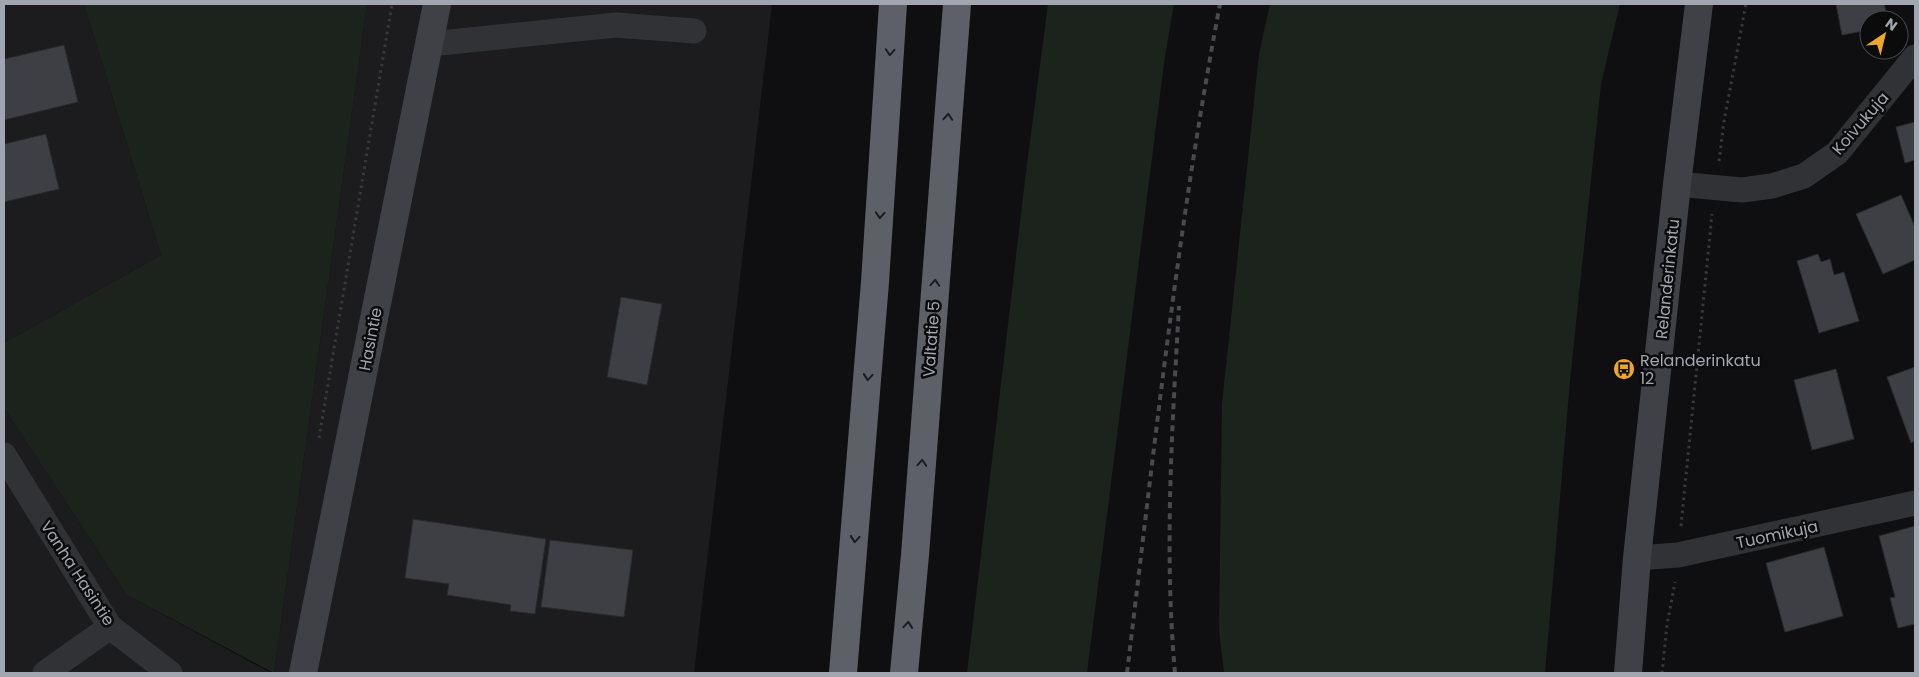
<svg xmlns="http://www.w3.org/2000/svg" width="1919" height="677" font-family="Poppins,sans-serif">
<style>
.built{fill:#1c1c1e}
.green{fill:#1c231d}
.building{fill:#3e3f44;stroke:#292a2d}
.lines{fill:none;stroke-linecap:round;stroke-linejoin:round}
.path{stroke:#37383d;stroke-width:3;stroke-dasharray:2.5 4;stroke-linecap:butt}
.street{stroke:#313236;stroke-width:25}
.secondary{stroke:#3f4146;stroke-width:28}
.highway{stroke:#5d6066;stroke-width:28}
.rail{stroke:#484a4f;stroke-width:4;stroke-dasharray:6 5;stroke-linecap:butt}
.oneway{stroke:#1b1c1e}
.labels{text-anchor:middle;stroke-width:5;stroke-linejoin:round;paint-order:stroke}
.street-label{font-size:16px;fill:#a1a6b1;stroke:#0b0b0c}
.poi-label{font-size:16px;fill:#a1a6b1;stroke:#0b0b0c;text-anchor:start}
</style>
<rect width="100%" height="100%" fill="#0f0f11"/>
<!-- built -->
<path class="built" d="M4,4h80l77,251 -157,88z
M367,4h405l-78,669h-420z
M4,408l123,187 144,78h-267z"/>
<!-- green -->
<path class="green" d="M84,4h283l-93,669 -147,-78 -123,-187v-65l157,-88z
M1048,4h126l-10,59 -77,610h-120l58,-493z
M1270,4h350l-19,80 -31,297 -25,292h-321l-5,-43 3,-226 37,-350z"/>
<!-- building -->
<path class="building" d="M1836,4h48l4,16h-19v10l-27,5z
M64,45l14,57 -74,18v-61z
M1915,122v38l-10,3 -9,-36z
M46,134l13,55 -55,13v-58z
M1901,195l14,32v33l-32,14 -27,-60z
M1818,254l3,8 9,-3 4,16 10,-3 15,49 -40,12 -22,-72z
M621,297l41,7 -15,81 -40,-8z
M1915,367v74l-4,2 -24,-66z
M1836,369l18,70 -42,11 -18,-70z
M413,519l133,20 -11,75 -25,-3 1,-6 -64,-10 2,-11 -44,-6z
M1915,526v98l-17,4 -8,-30 5,-1 -16,-61z
M550,540l83,10 -9,67 -83,-10z
M1824,547l19,69 -58,16 -19,-69z"/>
<g class="lines">
<!-- path -->
<path class="path" d="M1719,161l5,-40 22,-117
M319,438l73,-434
M1681,526l31,-312
M1662,673l5,-48 8,-43"/>
<!-- street -->
<path class="street" d="M430,44l186,-19 78,6
M1677,184l65,6 30,-4 32,-10 33,-23 78,-96
M4,455l106,172 60,46
M1637,558l41,-3 237,-52
M45,673l65,-46"/>
<!-- secondary -->
<path class="secondary" d="M303,673l134,-669
M1628,673l9,-115 40,-374 22,-180"/>
<!-- highway -->
<path class="highway" d="M843,673l32,-391 18,-278
M904,673l11,-118 42,-551"/>
<!-- rail -->
<path class="rail" d="M1127,673c27,-223 51,-448 93,-669
M1175,673c-11,-122 -3,-244 4,-367"/>
</g>
<!-- one-way arrows -->
<defs><path id="oneway-chevron" d="M-2-3.5L2.5 0L-2 3.5" fill="none" stroke-width="1.6" stroke-linecap="round" stroke-linejoin="round" transform="scale(1.25)"/></defs>
<g class="oneway">
<use href="#oneway-chevron" transform="translate(890 52) rotate(94)"/>
<use href="#oneway-chevron" transform="translate(948 117) rotate(-86)"/>
<use href="#oneway-chevron" transform="translate(880 215) rotate(94)"/>
<use href="#oneway-chevron" transform="translate(935 283) rotate(-86)"/>
<use href="#oneway-chevron" transform="translate(868 377) rotate(95)"/>
<use href="#oneway-chevron" transform="translate(922 463) rotate(-86)"/>
<use href="#oneway-chevron" transform="translate(855 539) rotate(95)"/>
<use href="#oneway-chevron" transform="translate(908 625) rotate(-85)"/>
</g>
<!-- icons -->
<defs>
<g id="bus-disc" transform="scale(1.125)"><circle r="9.5" fill="#eca62c" stroke="#0b0b0c"/><path d="M-5-6H5V4H4V6H2V4H-2V6H-4V4H-5ZM-3.5-4V0h7V-4ZM-3.5 1.2v1.5H-2V1.2ZM2 1.2v1.5H3.5V1.2Z" fill="#111"/></g>
</defs>
<g fill-rule="evenodd">
<use href="#bus-disc" x="1624" y="369"/>
</g>
<g class="labels">
<!-- street labels -->
<g class="street-label">
<text transform="translate(1860 123) rotate(-49)" y="6">Koivukuja</text>
<text transform="translate(1667 279) rotate(-84)" y="6">Relanderinkatu</text>
<text transform="translate(370 339) rotate(-79)" y="6">Hasintie</text>
<text transform="translate(931 339) rotate(-86)" y="6">Valtatie 5</text>
<text transform="translate(1777 534) rotate(-12)" y="6">Tuomikuja</text>
<text transform="translate(78 573) rotate(57)" y="6">Vanha Hasintie</text>
</g>
<!-- poi labels -->
<g class="poi-label">
<text x="1640" y="366">Relanderinkatu<tspan x="1640" dy="18">12</tspan></text>
</g>
</g>
<!-- border -->
<rect width="1919" height="677" fill="none" stroke="#a1a6b1" stroke-width="10"/>
<!-- north arrow -->
<g transform="translate(1884 35) rotate(35)"><circle r="24" fill="#0b0b0c" stroke="#47494e"/>
<path d="M0-4L9 19L0 12L-9 19Z" fill="#eca62c"/>
<text y="-8" font-size="14" font-weight="bold" text-anchor="middle" fill="#a1a6b1">N</text>
</g>
</svg>
